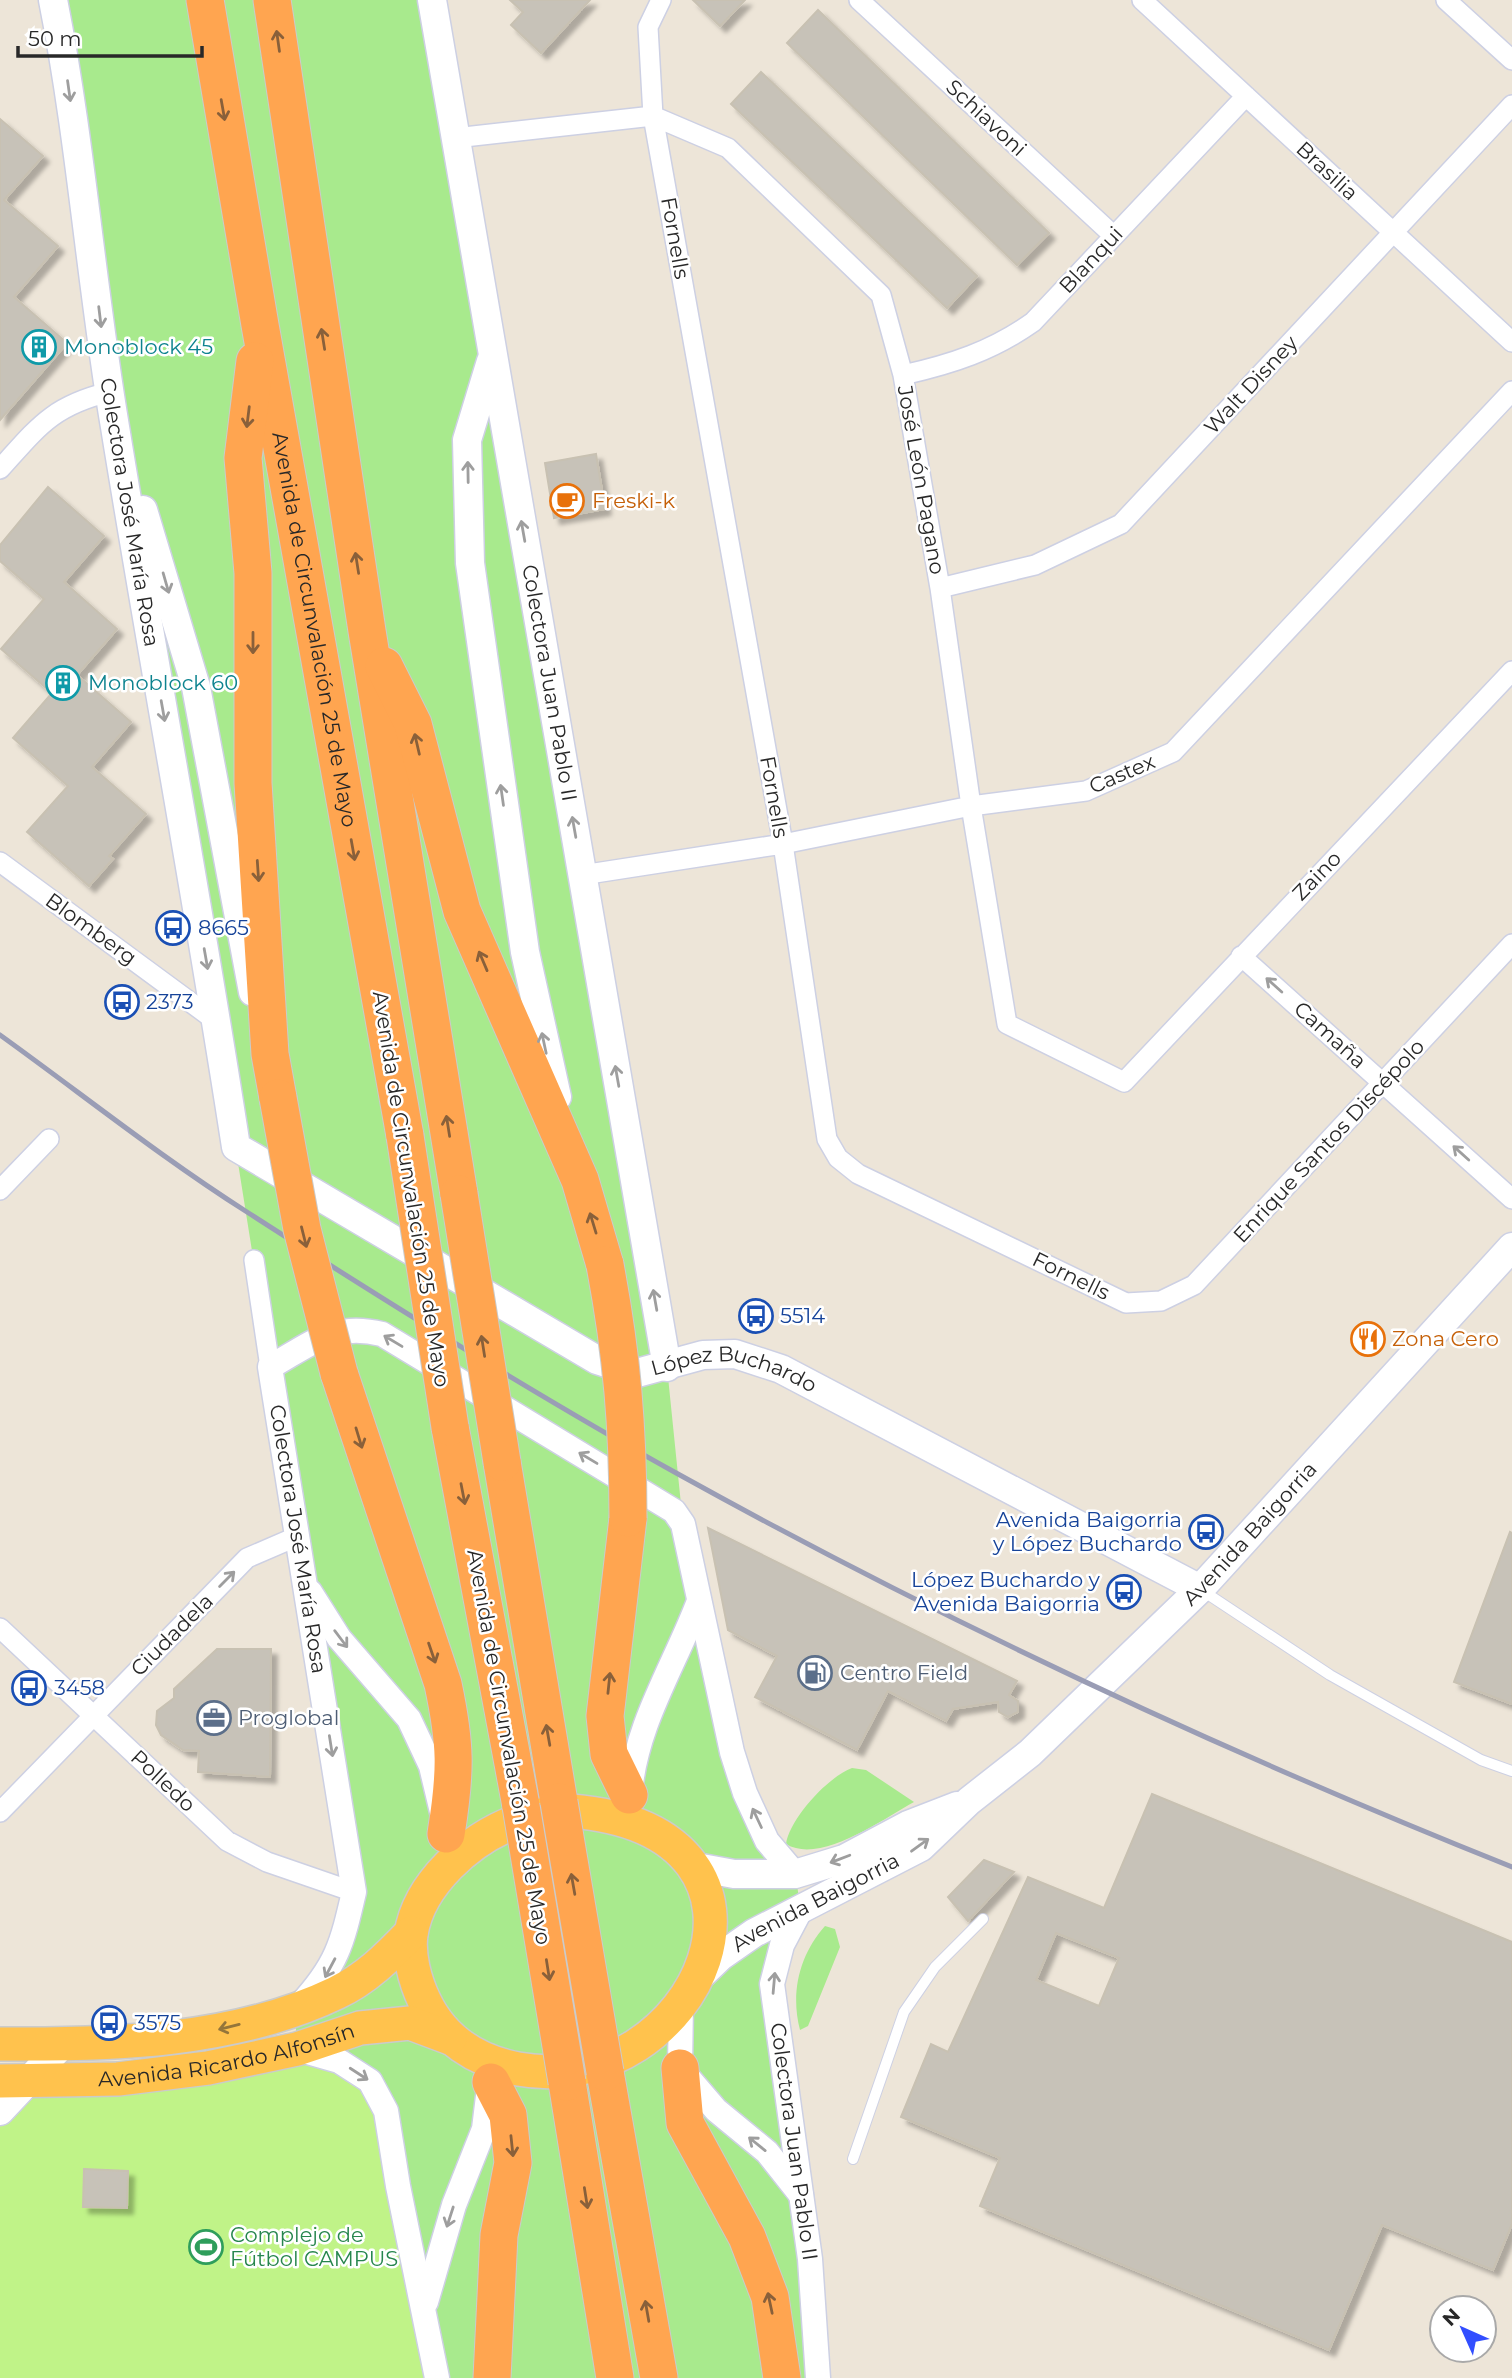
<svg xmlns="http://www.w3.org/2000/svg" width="1512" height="2378" font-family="Montserrat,sans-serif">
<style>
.green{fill:#a8ea8d}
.pitch{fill:#c0f388}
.building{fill:#c7c2b8;stroke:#c8c1b2;stroke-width:2;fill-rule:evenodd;filter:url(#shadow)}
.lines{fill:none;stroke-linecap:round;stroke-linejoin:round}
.service-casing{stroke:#cdd0e3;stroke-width:12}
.minor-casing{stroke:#cdd0e3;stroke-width:22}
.tertiary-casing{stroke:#cdd0e3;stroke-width:27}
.secondary-casing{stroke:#cdd0e3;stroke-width:31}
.trunk-casing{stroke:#cbcbcb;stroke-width:36}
.motorway-casing{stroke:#cbcbcb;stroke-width:39}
.service{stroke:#fff;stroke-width:10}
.minor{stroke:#fff;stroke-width:19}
.tertiary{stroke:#fff;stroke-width:24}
.secondary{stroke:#fff;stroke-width:28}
.trunk{stroke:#ffc24d;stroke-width:33}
.motorway{stroke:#ffa550;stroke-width:37}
.rail{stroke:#9a9db5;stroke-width:5}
.motorway-bridge-casing{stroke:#cbcbcb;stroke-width:39;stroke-linecap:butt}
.motorway-bridge{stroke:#ffa550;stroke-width:37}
.oneway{stroke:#89603a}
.oneway2{stroke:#9e9e9e}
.oneway3{stroke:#94753a}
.labels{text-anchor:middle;stroke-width:5;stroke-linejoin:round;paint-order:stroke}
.street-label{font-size:21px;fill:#282828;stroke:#fff}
.culture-label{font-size:21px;fill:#0d838f;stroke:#fff;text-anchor:start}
.food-label{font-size:21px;fill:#c56008;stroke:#fff;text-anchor:start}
.transit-label{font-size:21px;fill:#164399;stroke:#fff;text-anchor:start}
.service-label{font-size:21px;fill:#4e5e75;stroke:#fff;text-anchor:start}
.leisure-label{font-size:21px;fill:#27864d;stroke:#fff;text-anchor:start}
</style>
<defs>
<filter id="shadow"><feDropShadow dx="6" dy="6" stdDeviation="2" flood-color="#0004"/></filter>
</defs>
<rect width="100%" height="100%" fill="#ede5d8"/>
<!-- green -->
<path class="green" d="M53,0h379l235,1367 16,157 49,228 63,122 6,35 -29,75 46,394h-381l-140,-329 -2,-39 59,-118z
M852,1768l14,2 48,32c-31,17 -94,63 -128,42 4,-26 42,-67 66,-76z
M825,1926l10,3 5,18 -32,79 -8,4c-10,-38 0,-76 25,-104z"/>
<!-- pitch -->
<path class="pitch" d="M297,2049l73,32 67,297h-437v-267l27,-30z"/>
<!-- building -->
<path class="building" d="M510,0h80l-49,53 -30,-28 12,-13z
M693,0h52l-25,26z
M818,10l231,223 -32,32 -230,-222z
M761,72l216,204 -30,32 -216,-204z
M0,119l43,37 -39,44 54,46 -44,51 53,46 -67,77z
M596,454l9,55 -51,9 -9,-55z
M48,487l56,49 -40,46 53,47 -40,46 54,47 -39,45 54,47 -37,42 4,3 -24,27 -62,-54 41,-46 -55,-48 39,-45 -51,-44 43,-50 -44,-38v-16z
M708,1528l309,153 -8,14 9,6v11l-10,5 -9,-5 -1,-10 -45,7 -7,12 -58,-30 -31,59 -102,-53 22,-41 -49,-26z
M1510,1532l2,1v171l-58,-22z
M217,1649h54l-1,128 -72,-5 1,-21 -16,-1 -22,-15 -5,-10 1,-14 17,-13v-9z
M1152,1794l360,148v282l-19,46 -111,-45 -53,125 -349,-144 20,-48 -99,-41 30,-73 17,8 80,-175 76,31zM1056,1933l63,25 -20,48 -63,-26z
M984,1860l30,12 -46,49 -20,-24z
M84,2169l44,2 -1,37 -44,-1z"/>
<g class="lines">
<!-- service casing -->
<g class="service-casing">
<path id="service" d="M1203,1591l127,84 151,85 31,11
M853,2159l51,-147 31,-45 48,-48"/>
</g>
<!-- minor casing -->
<g class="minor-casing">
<path id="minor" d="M661,0l-13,27 5,89 130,728 44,295 11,19 20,16 268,129 35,-2 33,-16 318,-341
M859,0l255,236
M1142,0l370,342
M1446,0l66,60
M455,138l198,-22 75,32 153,147 22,80 37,213 31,218 36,218 117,58 388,-411
M903,375c49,-11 89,-24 130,-53l213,-226
M0,469c38,-42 52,-63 109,-77
M940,588l95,-23 86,-41 391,-419
M0,862l216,159
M582,875l201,-31 188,-38 115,-15 87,-39 339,-361
M1241,956l271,243
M0,1190l49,-51
M254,1260l16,107
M0,1628l227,213 40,21 87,30
M0,1812l247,-254 51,-22"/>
</g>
<!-- tertiary casing -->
<g class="tertiary-casing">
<g id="tertiary">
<path d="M310,1592l29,46 70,81 22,47 11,46"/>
<path d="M630,1794c5,-69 45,-129 69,-193"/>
<path id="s1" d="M801,1909l-19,36 -10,39 38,275 8,119"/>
<path d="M681,2003l-1,65 36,42 51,42 34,43"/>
<path d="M300,2005c37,-40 42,-61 54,-113l-84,-525c41,-23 63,-45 112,-33l292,177 9,13 49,228 13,41 22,48 28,33"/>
<path d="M297,2049l42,12 31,20 16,30 12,75 39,192"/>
<path d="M426,2302l28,-97 30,-76 6,-49"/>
</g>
</g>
<!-- secondary casing -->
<g class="secondary-casing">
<g id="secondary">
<path id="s2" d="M53,0c28,141 38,285 62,427 39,240 84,479 121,720l361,213 40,13 66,-18 32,-1 46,15 419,220"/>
<path id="s3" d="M432,0l235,1367"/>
<path d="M491,361l-24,79 3,123 55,389 32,145"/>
<path d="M143,510l53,177 57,305"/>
<path d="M696,1867l38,7h61l49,-15 64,-34 49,-19"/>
<path id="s4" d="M695,1981l26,-25 33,-23 167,-86 48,-46 61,-48 170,-164 312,-342"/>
<path d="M0,2111l62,-66"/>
</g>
</g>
<!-- trunk casing -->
<g class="trunk-casing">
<g id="trunk">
<path d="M572,1811c244,21 126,290 -54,258 -42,-8 -76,-30 -94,-69 -9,-19 -16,-45 -13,-66 8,-51 59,-95 104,-112 19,-7 38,-9 57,-11z"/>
<path d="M0,2044c111,1 234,-2 336,-51 30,-14 53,-37 75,-60"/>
<path id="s5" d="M0,2081l118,-2 90,-11 89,-19 63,-21 50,-5 40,15"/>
</g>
</g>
<!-- motorway casing -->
<g class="motorway-casing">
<g id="motorway">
<path id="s6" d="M205,0l55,325 145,811"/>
<path d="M272,0l95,631 92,563"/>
<path d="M255,361l-12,97 10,115v210l17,271 8,44"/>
<path d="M384,666l29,58 49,187 118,269 25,85"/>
<path d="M339,1373l104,311c13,61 13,87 3,150"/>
<path d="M450,1427l71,379"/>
<path d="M502,1462l57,340"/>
<path d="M628,1518l-23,198 4,38 20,41"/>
<path d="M680,2068l5,55 62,114 23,60 12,81"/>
<path d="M605,2072l54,306"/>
<path d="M491,2082l17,33 5,48 -14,72 -7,143"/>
<path d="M567,2082l48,296"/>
</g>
</g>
<!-- service -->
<use href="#service" class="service"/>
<!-- minor -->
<use href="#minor" class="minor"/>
<!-- tertiary -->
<use href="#tertiary" class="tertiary"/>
<!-- secondary -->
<use href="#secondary" class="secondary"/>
<!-- trunk -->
<use href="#trunk" class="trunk"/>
<!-- motorway -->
<use href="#motorway" class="motorway"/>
<!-- rail -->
<path class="rail" d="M0,1035c82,59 162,123 247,177 141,91 285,181 431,262 269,149 549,279 834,393"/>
<!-- motorway-bridge casing -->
<g class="motorway-bridge-casing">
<path id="motorway-bridge" d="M278,1098l24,131 37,144
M405,1136l45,291
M459,1194l43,268
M605,1265c17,90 23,162 23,253
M559,1802l46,270
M521,1806l46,276"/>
</g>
<!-- motorway-bridge -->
<use href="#motorway-bridge" class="motorway-bridge"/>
</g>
<!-- one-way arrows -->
<defs><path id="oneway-shaft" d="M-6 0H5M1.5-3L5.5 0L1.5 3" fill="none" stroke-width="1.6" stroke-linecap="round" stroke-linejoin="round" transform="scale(1.75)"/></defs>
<g class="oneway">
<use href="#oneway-shaft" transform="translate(278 41) rotate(-98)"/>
<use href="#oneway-shaft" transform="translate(223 110) rotate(80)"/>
<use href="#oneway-shaft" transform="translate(323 339) rotate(-99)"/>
<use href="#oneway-shaft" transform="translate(248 417) rotate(97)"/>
<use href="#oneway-shaft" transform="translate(357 563) rotate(-99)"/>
<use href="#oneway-shaft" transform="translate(253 643) rotate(90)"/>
<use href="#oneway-shaft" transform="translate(417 744) rotate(-103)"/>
<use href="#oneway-shaft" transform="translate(353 850) rotate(80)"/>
<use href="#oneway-shaft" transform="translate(258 871) rotate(86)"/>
<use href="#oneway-shaft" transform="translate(483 961) rotate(-113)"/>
<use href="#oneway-shaft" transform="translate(448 1126) rotate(-99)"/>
<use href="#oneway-shaft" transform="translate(593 1223) rotate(-107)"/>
<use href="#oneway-shaft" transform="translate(304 1237) rotate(76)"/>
<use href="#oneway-shaft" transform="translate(483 1346) rotate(-99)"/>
<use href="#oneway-shaft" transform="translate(359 1438) rotate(73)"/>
<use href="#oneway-shaft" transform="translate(463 1494) rotate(79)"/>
<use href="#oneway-shaft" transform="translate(432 1653) rotate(71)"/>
<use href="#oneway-shaft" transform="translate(609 1683) rotate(-84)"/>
<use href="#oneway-shaft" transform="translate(548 1735) rotate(-100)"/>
<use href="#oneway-shaft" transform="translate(573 1884) rotate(-100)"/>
<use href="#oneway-shaft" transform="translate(548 1970) rotate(81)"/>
<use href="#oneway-shaft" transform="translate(512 2146) rotate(84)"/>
<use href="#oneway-shaft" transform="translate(586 2198) rotate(81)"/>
<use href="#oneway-shaft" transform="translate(770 2303) rotate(-102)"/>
<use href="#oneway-shaft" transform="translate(647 2311) rotate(-100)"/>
</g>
<g class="oneway2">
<use href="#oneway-shaft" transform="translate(69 91) rotate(82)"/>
<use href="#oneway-shaft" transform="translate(100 317) rotate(83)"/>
<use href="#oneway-shaft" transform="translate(468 472) rotate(-91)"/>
<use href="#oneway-shaft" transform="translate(523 531) rotate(-100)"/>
<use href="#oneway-shaft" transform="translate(166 583) rotate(74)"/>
<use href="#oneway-shaft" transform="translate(163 711) rotate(80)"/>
<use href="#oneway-shaft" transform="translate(502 795) rotate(-98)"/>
<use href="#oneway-shaft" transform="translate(574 827) rotate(-100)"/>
<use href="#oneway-shaft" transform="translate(206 959) rotate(80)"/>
<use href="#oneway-shaft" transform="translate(1274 985) rotate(-138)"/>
<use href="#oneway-shaft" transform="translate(544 1043) rotate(-102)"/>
<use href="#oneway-shaft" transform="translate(617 1076) rotate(-100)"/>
<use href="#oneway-shaft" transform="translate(1461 1153) rotate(-138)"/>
<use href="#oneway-shaft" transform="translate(655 1300) rotate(-100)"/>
<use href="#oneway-shaft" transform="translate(393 1341) rotate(-149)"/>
<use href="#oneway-shaft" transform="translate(588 1458) rotate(-149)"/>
<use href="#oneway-shaft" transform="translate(227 1579) rotate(-45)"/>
<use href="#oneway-shaft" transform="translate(341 1639) rotate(53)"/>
<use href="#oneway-shaft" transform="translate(331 1746) rotate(81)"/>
<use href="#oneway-shaft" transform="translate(757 1818) rotate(-115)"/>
<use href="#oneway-shaft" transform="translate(920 1845) rotate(-36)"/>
<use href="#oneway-shaft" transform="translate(840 1859) rotate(159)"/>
<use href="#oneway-shaft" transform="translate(330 1968) rotate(118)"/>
<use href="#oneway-shaft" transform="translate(774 1983) rotate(-85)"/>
<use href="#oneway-shaft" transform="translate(359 2074) rotate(33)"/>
<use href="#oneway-shaft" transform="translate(757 2144) rotate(-141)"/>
<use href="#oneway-shaft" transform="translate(450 2217) rotate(108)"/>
</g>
<use class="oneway3" href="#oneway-shaft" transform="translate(229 2027) rotate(166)"/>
<!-- icons -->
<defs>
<g id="building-ring" transform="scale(1.75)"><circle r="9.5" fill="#fff" stroke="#0f9aa8" stroke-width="1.5"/><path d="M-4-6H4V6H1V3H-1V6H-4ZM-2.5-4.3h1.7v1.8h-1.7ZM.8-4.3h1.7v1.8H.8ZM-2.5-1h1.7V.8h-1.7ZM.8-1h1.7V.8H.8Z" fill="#0f9aa8"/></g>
<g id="cafe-ring" transform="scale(1.75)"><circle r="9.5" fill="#fff" stroke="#e8710a" stroke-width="1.5"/><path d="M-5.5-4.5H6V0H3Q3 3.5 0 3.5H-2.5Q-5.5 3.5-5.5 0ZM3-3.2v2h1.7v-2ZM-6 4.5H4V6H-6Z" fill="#e8710a"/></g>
<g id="bus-ring" transform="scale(1.75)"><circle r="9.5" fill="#fff" stroke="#1a4fb4" stroke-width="1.5"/><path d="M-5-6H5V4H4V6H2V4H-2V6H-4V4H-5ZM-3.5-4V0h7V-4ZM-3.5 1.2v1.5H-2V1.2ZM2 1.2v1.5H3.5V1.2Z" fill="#1a4fb4"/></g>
<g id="restaurant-ring" transform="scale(1.75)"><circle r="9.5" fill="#fff" stroke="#e8710a" stroke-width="1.5"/><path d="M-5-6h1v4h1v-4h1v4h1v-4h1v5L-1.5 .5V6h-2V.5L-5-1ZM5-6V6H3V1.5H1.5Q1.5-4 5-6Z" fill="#e8710a"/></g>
<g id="fuel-ring" transform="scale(1.75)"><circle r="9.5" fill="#fff" stroke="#5c6f8a" stroke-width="1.5"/><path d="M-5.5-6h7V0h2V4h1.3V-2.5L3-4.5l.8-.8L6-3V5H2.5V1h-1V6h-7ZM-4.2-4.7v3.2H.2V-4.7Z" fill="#5c6f8a"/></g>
<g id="office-ring" transform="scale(1.75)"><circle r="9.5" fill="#fff" stroke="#5c6f8a" stroke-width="1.5"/><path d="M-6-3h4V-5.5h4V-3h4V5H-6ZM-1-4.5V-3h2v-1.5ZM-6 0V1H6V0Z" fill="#5c6f8a"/></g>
<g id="stadium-ring" transform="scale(1.75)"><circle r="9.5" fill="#fff" stroke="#2e9e5b" stroke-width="1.5"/><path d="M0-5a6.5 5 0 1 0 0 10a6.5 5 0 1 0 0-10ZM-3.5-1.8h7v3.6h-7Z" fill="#2e9e5b"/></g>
</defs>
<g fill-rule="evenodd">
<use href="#building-ring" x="39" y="347"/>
<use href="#cafe-ring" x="567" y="501"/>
<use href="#building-ring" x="63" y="683"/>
<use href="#bus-ring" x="173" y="928"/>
<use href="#bus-ring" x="122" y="1002"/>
<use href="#bus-ring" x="756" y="1316"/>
<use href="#restaurant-ring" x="1368" y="1339"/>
<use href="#bus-ring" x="1206" y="1532"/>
<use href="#bus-ring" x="1124" y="1592"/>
<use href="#fuel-ring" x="815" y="1673"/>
<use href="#bus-ring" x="29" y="1688"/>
<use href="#office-ring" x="214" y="1718"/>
<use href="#bus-ring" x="109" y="2023"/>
<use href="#stadium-ring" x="206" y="2247"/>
</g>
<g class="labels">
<!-- street labels -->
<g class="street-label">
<text transform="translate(986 118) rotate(43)" y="7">Schiavoni</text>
<text transform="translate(1327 171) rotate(43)" y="7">Brasilia</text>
<text transform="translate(675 238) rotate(80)" y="7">Fornells</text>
<text transform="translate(1091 260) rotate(-47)" y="7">Blanqui</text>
<text transform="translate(1251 385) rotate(-47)" y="7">Walt Disney</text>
<text transform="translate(921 480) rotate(80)" y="7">José León Pagano</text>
<text dy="7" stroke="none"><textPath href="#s2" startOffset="518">Colectora José María Rosa</textPath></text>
<text dy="7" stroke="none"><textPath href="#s6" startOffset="639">Avenida de Circunvalación 25 de Mayo</textPath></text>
<text dy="7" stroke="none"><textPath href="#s3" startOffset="693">Colectora Juan Pablo II</textPath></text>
<text transform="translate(1122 774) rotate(-23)" y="7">Castex</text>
<text transform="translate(774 797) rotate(80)" y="7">Fornells</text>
<text transform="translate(1317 876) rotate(-46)" y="7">Zaino</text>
<text transform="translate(91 929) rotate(36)" y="7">Blomberg</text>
<text transform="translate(1330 1035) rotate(42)" y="7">Camaña</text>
<text transform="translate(1329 1141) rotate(-47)" y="7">Enrique Santos Discépolo</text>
<text transform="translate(411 1189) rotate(81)" y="7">Avenida de Circunvalación 25 de Mayo</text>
<text transform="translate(1071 1276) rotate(26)" y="7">Fornells</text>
<text dy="7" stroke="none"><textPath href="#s2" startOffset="1724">López Buchardo</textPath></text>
<text dy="7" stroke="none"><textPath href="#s4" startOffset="719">Avenida Baigorria</textPath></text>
<text transform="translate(298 1539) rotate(81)" y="7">Colectora José María Rosa</text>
<text transform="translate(172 1635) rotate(-45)" y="7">Ciudadela</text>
<text transform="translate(509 1747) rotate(80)" y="7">Avenida de Circunvalación 25 de Mayo</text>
<text transform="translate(163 1781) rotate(43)" y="7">Polledo</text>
<text dy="7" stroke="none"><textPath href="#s4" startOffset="145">Avenida Baigorria</textPath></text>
<text dy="7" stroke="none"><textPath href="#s5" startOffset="229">Avenida Ricardo Alfonsín</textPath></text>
<text dy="7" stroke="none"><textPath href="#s1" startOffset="240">Colectora Juan Pablo II</textPath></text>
</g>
<!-- culture labels -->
<g class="culture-label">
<text x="64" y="354">Monoblock 45</text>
<text x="88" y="690">Monoblock 60</text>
</g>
<!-- food labels -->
<g class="food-label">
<text x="592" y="508">Freski-k</text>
<text x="1392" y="1346">Zona Cero</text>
</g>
<!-- transit labels -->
<g class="transit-label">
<text x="198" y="935">8665</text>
<text x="146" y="1009">2373</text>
<text x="780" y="1323">5514</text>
<text x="1182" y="1527" text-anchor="end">Avenida Baigorria<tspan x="1182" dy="24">y López Buchardo</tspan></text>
<text x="1100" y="1587" text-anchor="end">López Buchardo y<tspan x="1100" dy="24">Avenida Baigorria</tspan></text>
<text x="54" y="1695">3458</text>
<text x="134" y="2030">3575</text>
</g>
<!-- service labels -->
<g class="service-label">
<text x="840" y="1680">Centro Field</text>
<text x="238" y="1725">Proglobal</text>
</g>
<!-- leisure labels -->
<g class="leisure-label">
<text x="230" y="2242">Complejo de<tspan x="230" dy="24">Fútbol CAMPUS</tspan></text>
</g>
</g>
<!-- north arrow -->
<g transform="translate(1463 2329) rotate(315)"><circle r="33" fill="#ffffff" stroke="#a9a9a9" stroke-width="2"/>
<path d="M0-5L12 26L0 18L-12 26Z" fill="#324eff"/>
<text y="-10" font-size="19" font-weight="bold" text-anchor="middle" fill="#282828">N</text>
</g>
<!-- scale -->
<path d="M18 46v10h184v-10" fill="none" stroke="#282828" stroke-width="3.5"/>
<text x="28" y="46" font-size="21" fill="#282828" stroke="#ffffff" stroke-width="5" paint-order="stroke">50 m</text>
</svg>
